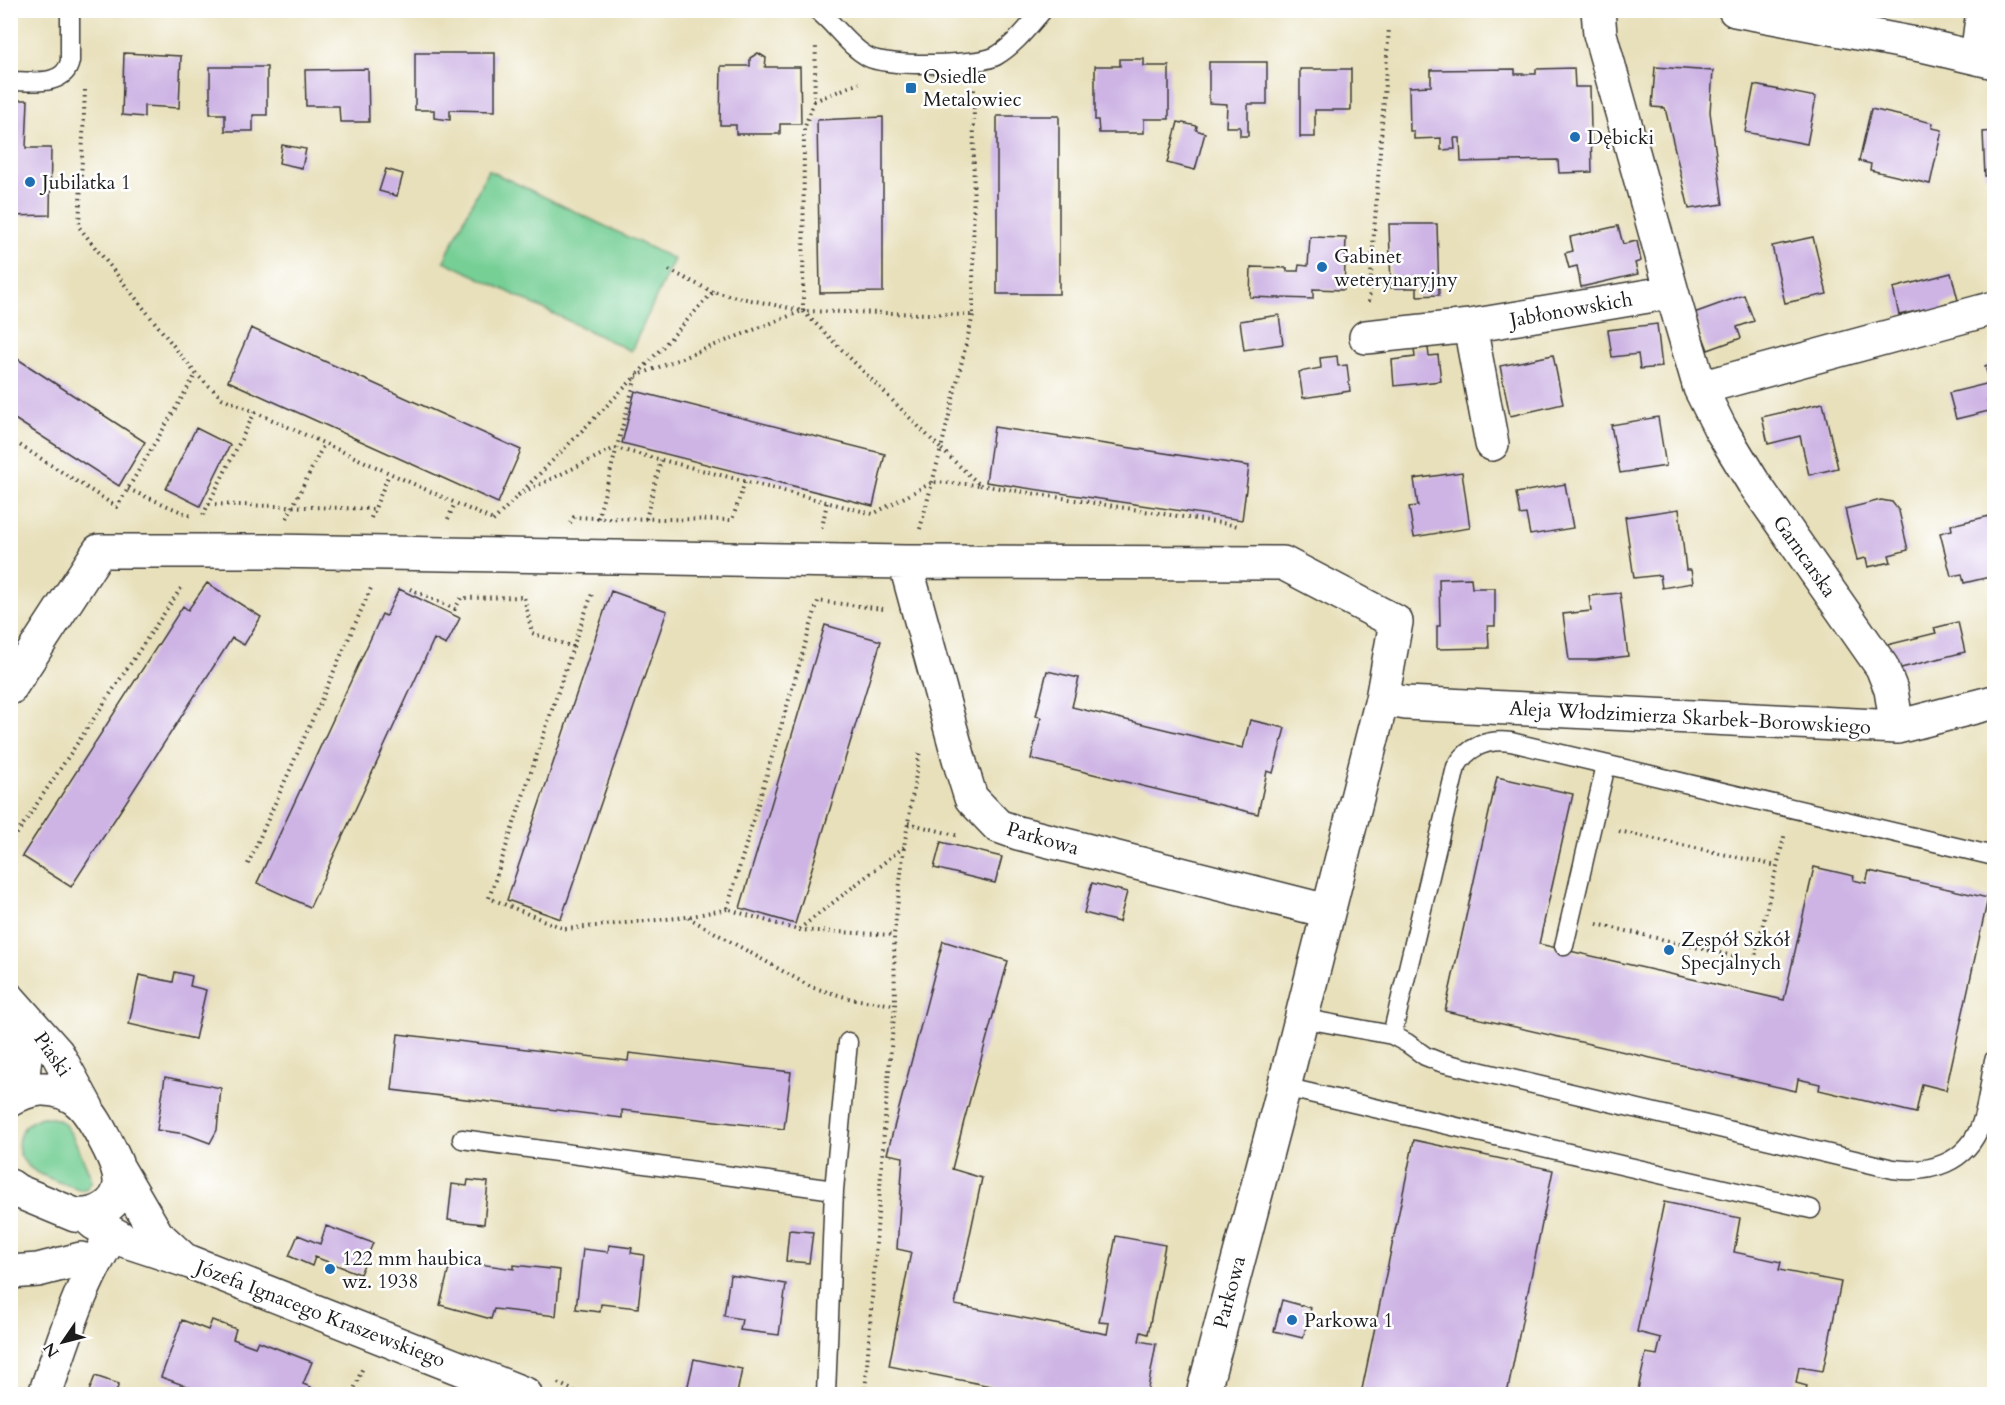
<svg xmlns="http://www.w3.org/2000/svg" width="2005" height="1405" font-family="Cardo,serif">
<style>
.green{fill:#76cf95;stroke:#497658;stroke-width:1.5}
.building{fill:#cdb4e4}
.lines{fill:none;stroke-linecap:round;stroke-linejoin:round}
.lane-casing{stroke:#3b3934;stroke-width:21}
.street-casing{stroke:#3b3934;stroke-width:36}
.secondary-casing{stroke:#3b3934;stroke-width:36}
.path{stroke:#3b3934;stroke-width:4;stroke-dasharray:1.5 4.5;stroke-linecap:butt}
.lane{stroke:#fff;stroke-width:18}
.street{stroke:#fff;stroke-width:33}
.secondary{stroke:#fff;stroke-width:33}
.poi-dot{fill:#1f6fb2;stroke:#fff;stroke-width:2}
.labels{text-anchor:middle;stroke-width:5;stroke-linejoin:round;paint-order:stroke}
.poi-label{font-size:20px;fill:#1c1c1c;stroke:#fff;text-anchor:start}
.street-label{font-size:20px;fill:#1c1c1c;stroke:#fff}
</style>
<rect width="100%" height="100%" fill="#fff"/>
<filter id="ink" filterUnits="userSpaceOnUse"><feTurbulence type="fractalNoise" baseFrequency=".0167" numOctaves="2"/><feDisplacementMap in="SourceGraphic" scale="12" xChannelSelector="R" yChannelSelector="G"/><feConvolveMatrix kernelMatrix="1 2 1 2 8 2 1 2 1" color-interpolation-filters="sRGB"/></filter>
<filter id="wash" filterUnits="userSpaceOnUse"><feTurbulence type="fractalNoise" baseFrequency=".008" numOctaves="4" result="noise"/><feDisplacementMap in="SourceGraphic" scale="24" xChannelSelector="R" yChannelSelector="G"/><feGaussianBlur stdDeviation="1.35" result="paint"/><feColorMatrix in="noise" values="0 0 0 0 0 0 0 0 0 0 0 0 0 0 0 0 0 1.4 0 .05"/><feComposite in="paint" operator="in"/></filter>
<g filter="url(#wash)">
<rect width="100%" height="100%" fill="#e8e0bb"/>
<!-- green -->
<path class="green" d="M488,170l186,89 -43,92 -187,-90z
M42,1117c6,0 13,1 19,4 12,10 23,41 30,56v6l-4,5 -6,2c-24,-10 -69,-18 -62,-52 3,-12 12,-17 23,-21z"/>
<g id="blocks">
<!-- building -->
<path class="building" d="M124,53l57,3 -2,52 -35,-2v11l-22,-2z
M415,53h80v58l-45,-1v10l-16,-2v-8h-19z
M758,53l8,5 -1,9h35l1,57h-21v10h-44v-9h-16l1,-59h29v-8z
M1120,59h24v7h25v53h-25v14h-45l-1,-13h-3v-54h25z
M1209,62h58v42h-19v32h-8v-9h-14l1,-23 -18,-1z
M210,67h57v48h-14v16h-28v-17h-15z
M1655,67l58,4 -3,41 13,92 -34,5 -24,-101 -13,-1z
M1574,68l1,19h15l2,85 -33,1 -1,-13 -97,2 -1,-24h-6l1,11 -14,1v-12l-27,1v-8h-4l-1,-44 22,-1v-16l84,-1v5h21v-5z
M368,69l1,53h-29l-1,-16h-33l-1,-36z
M1300,69h51v41h-36v27h-15z
M1754,85l62,12 -9,47 -62,-12z
M10,100h18l-2,48h25l-1,67 -40,1z
M1871,109l62,14 -1,5 10,2 -12,54 -60,-14 1,-6 -12,-3z
M997,116h62v178h-62z
M883,117v175l-63,1 -3,-173z
M1178,122l19,4 -1,4 9,3 -10,37 -28,-7z
M1994,131v45h-9l-2,-44z
M282,145l24,4 -4,19 -23,-5z
M386,169l17,5 -6,22 -18,-5z
M1389,224h48l2,71 -22,1v-8h-26z
M1618,226l5,18 14,-3 4,20 -6,2 3,11 -57,13 -4,-21 -8,2 -4,-15 8,-2 -3,-14z
M1310,237l36,1 -2,52 -31,-1v10l-63,-2 1,-30 36,1v3h11l1,-6 9,1z
M1813,237l14,57 -42,9 -13,-57z
M1951,273l7,27 -15,4 1,7 -17,5 -2,-7 -26,6 -6,-27z
M1744,295l10,26 -17,6 4,11 -33,12 -14,-37z
M1279,315l4,29 -39,6 -4,-29z
M1657,324l5,43 -22,2 -2,-15 -26,3 -4,-27z
M251,328l270,122 -23,53 -270,-122z
M1428,348l1,8 9,-1 3,26 -47,5 -2,-26 23,-3 -1,-8z
M1994,353v45l-7,2 2,11 -33,8 -7,-26 41,-10 -5,-17 8,-3 -2,-9z
M10,354l135,88 -26,44 -109,-70z
M1553,355l10,49 -53,12 -10,-50z
M1337,356l1,10 9,-1 3,26 -47,7 -4,-26 22,-4 -1,-10z
M635,391l250,63 -12,52 -251,-63z
M1823,403l15,65 -29,7 -9,-39 -32,8 -6,-27z
M1658,417l8,49 -46,7 -9,-48z
M994,427l255,39 -7,54 -256,-38z
M196,428l34,17 -30,61 -34,-17z
M1462,472l8,56 -56,9 -5,-30 9,-1 -4,-27z
M1565,484l8,44 -43,7 -4,-21 -6,1 -4,-22z
M1881,500l11,2 7,9 9,39 -19,5 2,7 -23,5 -2,-9 -9,2 -12,-51z
M1679,509l7,61h5l2,13 -31,5 -2,-13 -26,3 -9,-61z
M1994,515v61l-30,7 -2,-9 -11,2 -11,-43 12,-3 -1,-5z
M1471,578l1,10h23v38h-7l1,22 -52,1v-23h3l-1,-47z
M207,583l54,34 -17,28 -12,-7 -161,249 -49,-31 161,-250 5,4z
M399,589l61,29 -14,27 -12,-6 -124,268 -53,-24 125,-269 4,2z
M611,591l56,20 -106,308 -54,-19z
M1620,593l8,63 -32,4h-27l-6,-46 28,-3 -2,-15z
M1958,622l7,30 -72,18 -6,-25 49,-12 -2,-5z
M825,625l56,16 -86,283 -55,-16z
M1047,671l32,7 -7,29 171,41 7,-28 35,8 -12,45 -6,-2 -9,43 -227,-55 10,-42 -5,-1z
M1497,777l76,17 -34,150 245,56 30,-133 40,9 -1,4 13,3 3,-12 119,27 -42,192 -24,-6 -6,29 -97,-23 1,-6 -22,-5 -2,12 -351,-80z
M941,842l61,15 -7,26 -61,-15z
M1092,883l35,9 -8,30 -35,-9z
M943,941l65,20 -44,160 -12,48 30,9 -27,127 152,29 2,-11 -10,-1 17,-86 49,9 -17,89 -7,-2 -2,9 17,3 -9,50h-116l-142,-28 22,-114 -14,-3 6,-92 -16,-3z
M175,972l17,4 -2,10 16,4 -11,49 -66,-15 10,-49 34,7z
M398,1034l230,27 1,-8 162,19 -7,57 -162,-19v8l-230,-28z
M165,1077l56,11 -4,42 -7,13 -24,-9 -29,-4z
M1414,1140l139,30 -46,224h-146z
M468,1180l20,2 -4,42 -36,-4 4,-36 15,2z
M1664,1202l76,16 -6,34 47,10 -2,8 62,12 -18,89 -24,-4 -3,16 11,3 -2,8h-168l9,-41 11,2 4,-17 -24,-6z
M326,1226l47,17 -13,31 -45,-17 -3,9 -23,-10 9,-21 22,9z
M789,1230l24,2 -4,31 -23,-2z
M609,1245l23,3 -1,5 13,2 -6,53 -37,-4 -1,8 -24,-3 7,-60 25,3z
M451,1260l63,9v-4l46,5 -4,46 -62,-7 -3,10 -51,-14z
M730,1275l56,9 -7,51 -39,-5 2,-11 -18,-3z
M1282,1300l29,8 -8,30 -29,-7z
M182,1320l26,10 4,-10 24,9 -3,10 22,8 3,-6 54,21 -9,22 8,3 -3,7h-100l-47,-17z
M694,1359l48,10 -5,25h-51z
M95,1376l24,8 -4,10h-27z"/>
</g>
</g>
<g filter="url(#ink)">
<use href="#blocks" fill-opacity="0" stroke="#3b3934" stroke-width="1.5"/>
<g class="lines">
<!-- lane casing -->
<g class="lane-casing">
<path id="lane" d="M817,10c18,14 31,36 51,47 19,10 110,9 128,-1 19,-11 33,-30 47,-46
M10,81c21,0 55,6 60,-20v-51
M1564,946l42,-181
M1300,1018l92,17 15,8 18,13 15,6 453,107c37,5 74,-6 88,-45 7,-20 9,-43 13,-64
M1392,1035l64,-268c12,-21 32,-28 55,-25l483,114
M1284,1087l527,122
M462,1139l372,51
M826,1394l8,-204 14,-148"/>
</g>
<!-- street casing -->
<g class="street-casing">
<path id="street" d="M1598,10l2,24 72,258 28,96 20,40 33,54 129,185 9,23 6,37
M1977,57l6,-47
M1470,326l22,118
M1366,337l104,-11 202,-34
M1700,388l294,-80
M905,562l56,204 10,32 27,28 20,7 309,78
M10,688l89,-137h172l634,11 378,1 113,59 -14,77 -98,388 -81,307
M1382,699l24,4 491,24 97,-25
M10,1000l47,53 30,55
M13,1004l12,53 -4,36
M10,1100c10,-7 19,-10 30,-11 38,-2 52,26 67,55 6,12 14,26 13,40 -2,22 -25,33 -45,31l-58,-24 -7,-5
M118,1168l39,67 25,23
M86,1216l8,7 32,18 64,21 335,132
M10,1272l28,-2 43,-11
M45,1394c19,-54 35,-111 68,-160"/>
</g>
<!-- secondary casing -->
<g class="secondary-casing">
<path id="secondary" d="M1735,10l191,36 68,16"/>
</g>
<!-- path -->
<path class="path" d="M85,90l-6,137 117,147 26,24 33,14 -53,105
M814,101l45,-18
M669,270l44,22
M1369,302l20,-274
M803,311l1,-182 10,-28 2,-55
M255,412l238,108
M10,439l107,68 79,-133
M745,482l-13,38 -134,-2 38,-142 77,-84 90,19
M980,485l260,41
M128,489l63,27
M518,495l97,-47 258,66 60,-32 47,3 -39,-36 32,-134
M209,504l166,5
M287,518l37,-74
M371,518l18,-44
M448,519l7,-16
M646,519l15,-59
M493,521l143,-145 166,-65
M570,523l4,-6 24,1
M822,528l5,-26
M920,529l21,-80 -138,-138 170,4 1,-228
M410,589l45,20 6,-11 63,-1 8,36 41,14 -84,251 76,31 122,-12
M883,609l-65,-8 -91,308 71,21 106,-83
M573,647l20,-56
M908,823l51,13
M1619,831l158,35
M10,844l173,-259
M248,864l124,-278
M727,909l-40,8 124,70 41,12 43,6
M1597,924l157,37 31,-128
M799,930l95,5
M558,1383l22,11
M360,1394l-7,-2 10,-25
M865,1394l22,-303 8,-86 -1,-70 10,-88 16,-97
M1018,1394l1,-2"/>
<!-- lane -->
<use href="#lane" class="lane"/>
<!-- street -->
<use href="#street" class="street"/>
<!-- secondary -->
<use href="#secondary" class="secondary"/>
</g>
</g>
<!-- markers -->
<g class="poi-dot">
<rect x="905" y="82" width="12" height="12" rx="3"/>
<circle cx="1575" cy="137" r="6"/>
<circle cx="30" cy="182" r="6"/>
<circle cx="1322" cy="267" r="6"/>
<circle cx="1669" cy="950" r="6"/>
<circle cx="330" cy="1269" r="6"/>
<circle cx="1292" cy="1320" r="6"/>
</g>
<g class="labels">
<!-- poi labels -->
<g class="poi-label">
<text x="923" y="83">Osiedle<tspan x="923" dy="23">Metalowiec</tspan></text>
<text x="1587" y="144">Dębicki</text>
<text x="42" y="189">Jubilatka 1</text>
<text x="1334" y="263">Gabinet<tspan x="1334" dy="23">weterynaryjny</tspan></text>
<text x="1681" y="946">Zespół Szkół<tspan x="1681" dy="23">Specjalnych</tspan></text>
<text x="342" y="1265">122 mm haubica<tspan x="342" dy="23">wz. 1938</tspan></text>
<text x="1304" y="1327">Parkowa 1</text>
</g>
<!-- street labels -->
<g class="street-label">
<text transform="translate(1571 309) rotate(-10)" y="7">Jabłonowskich</text>
<text transform="translate(1805 556) rotate(55)" y="7">Garncarska</text>
<text transform="translate(1690 717) rotate(3)" y="7">Aleja Włodzimierza Skarbek-Borowskiego</text>
<text transform="translate(1043 838) rotate(16)" y="7">Parkowa</text>
<text transform="translate(53 1054) rotate(55)" y="7">Piaski</text>
<text transform="translate(1229 1292) rotate(-75)" y="7">Parkowa</text>
<text transform="translate(321 1313) rotate(21)" y="7">Józefa Ignacego Kraszewskiego</text>
</g>
</g>
<!-- margin -->
<rect width="2005" height="1405" fill="none" stroke="#fff" stroke-width="36"/>
<!-- north arrow -->
<g transform="translate(63 1342) rotate(235)" stroke="#ffffff" stroke-width="4.5" paint-order="stroke">
<path d="M0-4.5L10 22L0 15L-10 22Z" fill="#1c1c1c"/>
<text y="-9" font-size="16" font-weight="bold" text-anchor="middle" fill="#1c1c1c">N</text>
</g>
</svg>
